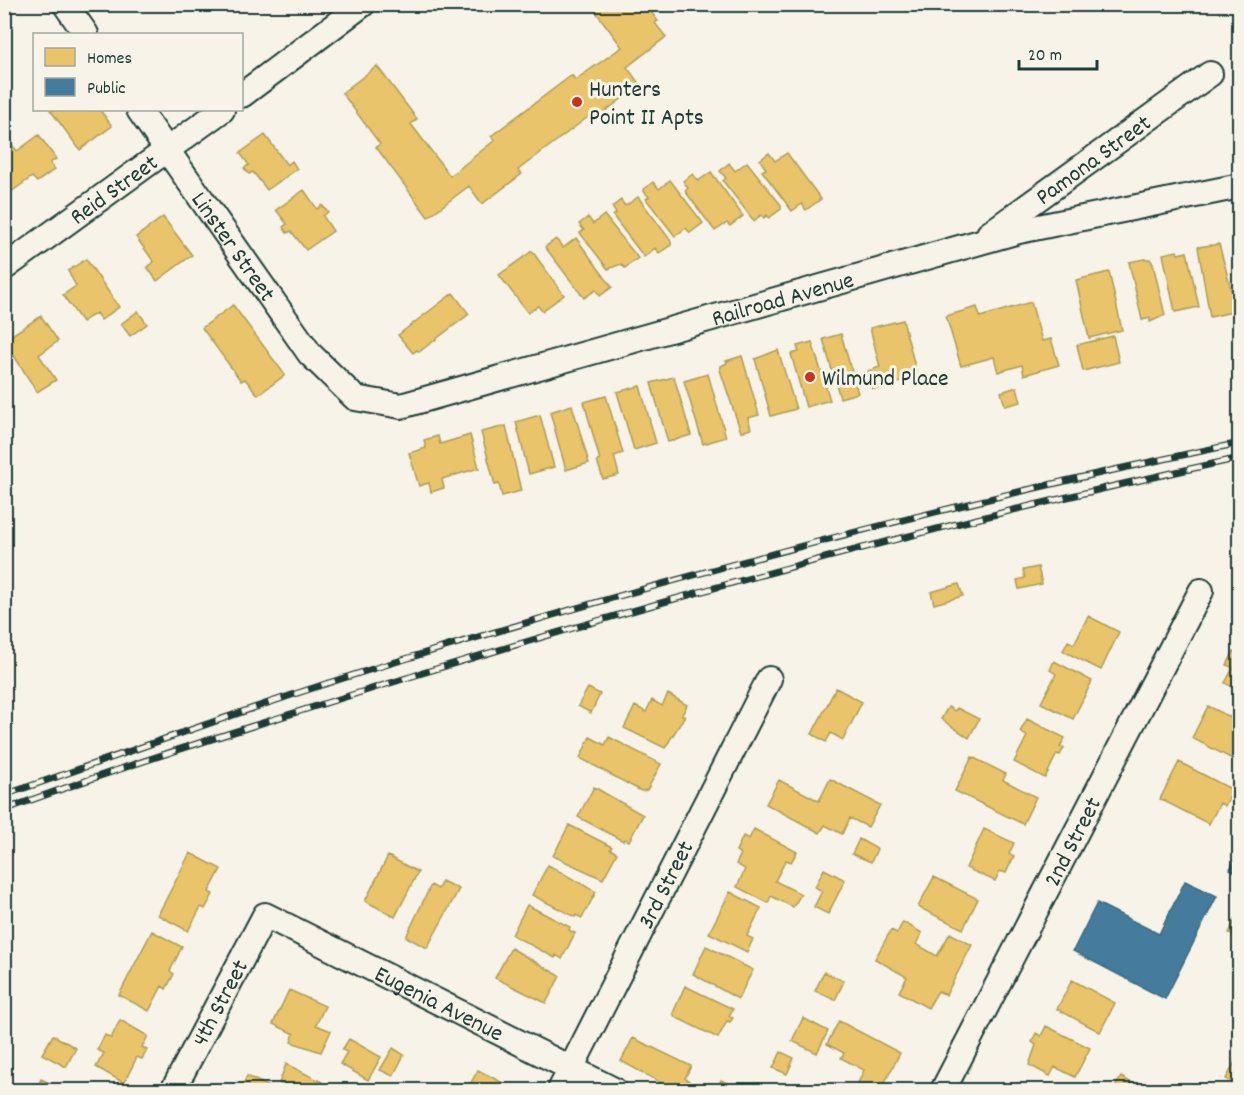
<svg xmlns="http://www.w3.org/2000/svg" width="1244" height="1095" font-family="Dekko,sans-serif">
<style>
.homes{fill:#e9c46a;stroke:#ac9c5a;stroke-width:1.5}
.public{fill:#457b9d;stroke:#3a687e;stroke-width:1.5}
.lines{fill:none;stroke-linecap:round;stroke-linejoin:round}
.street-casing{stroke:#1f3d34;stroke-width:28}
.street{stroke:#f7f3e8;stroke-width:24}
.rail-casing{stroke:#1f3d34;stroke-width:7}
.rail{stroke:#f7f3e8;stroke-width:4.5;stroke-dasharray:14;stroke-linecap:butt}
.poi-dot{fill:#c8321e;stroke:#f7f3e8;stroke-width:2}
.labels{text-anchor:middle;stroke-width:6;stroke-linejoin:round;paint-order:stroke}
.poi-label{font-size:24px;fill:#1f3d34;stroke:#f7f3e8;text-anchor:start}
.street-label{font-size:24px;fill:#1f3d34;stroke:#f7f3e8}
</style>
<rect width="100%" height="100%" fill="#f7f3e8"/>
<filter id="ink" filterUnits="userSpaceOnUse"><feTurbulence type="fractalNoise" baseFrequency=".0167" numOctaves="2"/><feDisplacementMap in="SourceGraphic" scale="12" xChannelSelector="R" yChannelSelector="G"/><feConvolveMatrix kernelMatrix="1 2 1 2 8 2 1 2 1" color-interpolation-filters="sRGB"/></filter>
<g filter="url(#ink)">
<!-- homes -->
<path class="homes" d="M590,4h55l13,17 -3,2 11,14 -39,30 13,18 -41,31 -3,-5 -78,59 4,4 -40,30 -13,-18 -41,31 -52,-70 4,-3 -38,-51 35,-27 40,53 -6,5 39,52 45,-36 -4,-4 81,-61 3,5 47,-33z
M50,110h50l12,16 -32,24z
M4,135l13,16 22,-16 17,24 -6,4 5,6 -18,13 -5,-5 -21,15 -7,-9z
M265,135l22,30 5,-4 5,8 -30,21 -14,-18 -4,2 -5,-6 5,-3 -9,-12z
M769,153l6,8 12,-8 34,46 -15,11 -4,-6 -10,7 -30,-40 4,-2 -6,-9z
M747,162l34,43v4l-12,9 -2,-3 -3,3 -3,-3 -7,6 -31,-40 3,-3 -6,-7 9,-8 6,8z
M711,172l32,44 -13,10 -3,-3 -12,8 -30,-40 3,-3 -5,-7 10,-7 5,7z
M670,180l33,43 -13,10 -4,-5 -11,8 -29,-37 3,-2 -6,-7 10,-8 6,7z
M304,190l13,19 5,-4 6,7 -5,4 10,15 -27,19 -15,-19 -4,2 -4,-6 4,-3 -11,-14z
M638,197l33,44v4l-12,8 -4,-5 -11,9 -31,-41 3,-3 -4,-6 9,-7 4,6z
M604,215l34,43 -13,10 -4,-4 -13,5 -28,-36 4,-3 -5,-6 9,-7 5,7z
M163,217l29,38 -35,26 -10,-14 7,-5 -18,-25z
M576,238l36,49 -12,9 -4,-6 -12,8 -39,-51 11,-8 7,9z
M1240,240v38l-8,-37z
M1219,244l18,67 -27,6 -12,-70z
M532,251l32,44 -22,16 -4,-5 -10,7 -29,-38z
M1177,251l1,3 9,-2 12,55 -24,5 -12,-58z
M86,259l33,48 -18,13 -5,-7 -14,9 -19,-27 13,-9 -8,-15z
M1144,259h6l3,5 12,51 -15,7v-4l-8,2 -13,-58z
M1109,272l13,58 -33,8 -13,-58z
M453,293l16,21 -50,38 -2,-2 -4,3 -15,-18z
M1031,302l11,39 9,-2 8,26 -35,10 -2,-10 -24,7 -4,-15 -33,9 -15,-50 31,-9 3,10z
M233,305l52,70 -27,20 -13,-16 -4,2 -39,-53z
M138,311l9,13 -17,12 -9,-12z
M41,316l17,25 -19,14 17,25 -19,12 -33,-52z
M903,320l15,58 -45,11 -5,-18 12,-4 -10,-39z
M841,334l17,59 -18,5 -17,-59z
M1113,336l6,26 -36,9 -6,-26z
M812,342l18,58 -24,7 -15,-53 8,-2 -2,-6z
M778,350l18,59 -25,7 -16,-57z
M742,356l17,59 -11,3 3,11 -10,3 -21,-62 1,-4 6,-3 -1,-2z
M708,374l18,63 -23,7 -19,-63z
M674,377l17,58 -23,7 -17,-59z
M640,386l16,57 -22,7 -17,-58z
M1017,387l4,15 -16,4 -4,-14z
M606,396l17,57 -9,3 5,19 -16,4 -6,-18 3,-1 -16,-58z
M572,405l17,58 -23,7 -16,-58z
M540,415l14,52 -25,7 -13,-52z
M506,426l15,65 -19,5 -3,-12 -4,1 -14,-53z
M470,435l9,33 -37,11 2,9 -13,4 -2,-9 -10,3 -10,-33 17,-5 -2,-8 14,-4 2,8z
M1038,567l4,17 -23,5 -2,-9 8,-2 -2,-8z
M959,584l4,12 -29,8 -3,-12z
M1088,616l31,16 -18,38 -38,-19 5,-10 6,3z
M1234,651l6,3v37l-15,-8 8,-15 -6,-3z
M1054,661l38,20 -19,38 -32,-16 15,-29 -6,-4z
M588,688l12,6 -9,19 -13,-7z
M836,688l26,14 -19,38 -12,-7 -5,9 -14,-8z
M668,694l19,11 -5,10 3,1 -20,32 -41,-20 11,-22 11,6 6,-12 10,6z
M1208,706l32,16v41l-48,-25z
M948,707l7,4 2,-3 22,11 -10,19 -28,-19z
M1027,719l38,19 -5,9 4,1 -4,7 -3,-1 -12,24 -31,-16 13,-26 -7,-4z
M590,737l15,8 4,-8 52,27 -14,26 -6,1 -61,-33z
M972,757l34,17 -3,6 33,17 -13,27 -68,-33z
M1179,762l54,28 -8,16 -5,-3 -11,21 -49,-25z
M830,779l50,26 -12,22 -18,-9 -8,16 -17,-9 -5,8 -54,-29 13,-24 40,21z
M594,787l49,28 -14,26 -5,-2 -1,2 -45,-24z
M569,825l43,22 -2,2 7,4 -14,26 -50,-23z
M754,829l43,23 -6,10 -5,-2 -11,21 26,13 -8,13 -22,-11 -3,7 -31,-16 8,-18 -9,-5 5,-10 -5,-3 7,-15 6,3z
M984,829l30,14 -5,11 5,2 -8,17 -6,-2 -5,10 -29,-13z
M859,839l18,10 -6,13 -19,-8z
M190,853l31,16 -12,23 4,2 -8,15 -4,-2 -13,24 -30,-16z
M388,856l30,16 -23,45 -30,-16z
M548,865l48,27 -14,26 -6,-3 -1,2 -43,-22z
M824,869l21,11 -17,34 -14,-7 8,-16 -7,-4z
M934,877l44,22 -15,30 -45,-22z
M442,881l17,8 -32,59 -21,-11 25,-52 7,4z
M730,892l31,16 -14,28 6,3 -6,13 -38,-19z
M527,905l43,22 -1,3 6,3 -13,26 -6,-4 -1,3 -43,-23z
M1236,918l4,1v19l-11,-5z
M903,922l19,11 -6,11 21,12 13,-23 22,12 -26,50 -8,-4 -10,17 -29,-16 8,-15 -32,-18 16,-29 6,3z
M152,931l30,16 -12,24 4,3 -8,15 -4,-3 -13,25 -30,-16z
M706,946l47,24 -15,29 -45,-25z
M511,948l49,28 -14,27 -51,-25z
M824,972l20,9 -9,19 -20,-9z
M1072,980l43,23 -15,29 -43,-23z
M685,986l48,23 -4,7 4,2 -3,4 -3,-1 -9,17 -43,-21 -2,-4z
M289,990l36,16 -9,19 15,6 -10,21 -30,-10 3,-8 -21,-10z
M803,1018l25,13 -11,22 -25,-12z
M120,1020l28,16 -6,11 5,3 -5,9 -5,-2 -13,26 -28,-16 8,-14 -7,-3 8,-15 6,3z
M839,1021l61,32 -19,37h-10l-13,-7 6,-13 -23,-12 3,-5 -17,-9z
M1046,1026l44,22 -15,29 -20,-10 -5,9 -21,-11 7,-20 -4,-3 4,-9 5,3z
M53,1035l23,13 -10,19 -24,-13z
M633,1038l58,28 -6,12 4,3 -5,9h-10l-53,-29z
M349,1039l32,18 -13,23 -28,-16 7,-12 -5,-2z
M393,1048l11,7 -11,21 -13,-6z
M781,1052l13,6 -7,16 -14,-6z
M1239,1054l1,36h-11l5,-7 -8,-4z
M286,1064l36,18 -4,8h-24l-15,-7z
M478,1070l31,16 -3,4h-39z
M247,1076l29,14h-36z
M1121,1077l13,7 -3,6 -17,-1z
M41,1079l15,7 -2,4h-18z
M721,1080l18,9 -1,1h-22z
M1017,1083l14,7h-18z"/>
<!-- public -->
<path class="public" d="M1237,855l3,1v19l-10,-6z
M1185,881l32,15 -52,103 -92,-48 24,-48 62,31z"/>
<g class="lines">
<!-- street casing -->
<g class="street-casing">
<g id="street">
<path d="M65,4l21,30"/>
<path d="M242,95l121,-91"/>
<path id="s1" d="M139,110l171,244 45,44 46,8 618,-175 221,-45"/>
<path id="s2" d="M989,234l221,-160"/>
<path id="s3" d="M4,268l218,-158"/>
<path id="s4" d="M173,1090l92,-175 349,175"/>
<path id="s5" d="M560,1090l209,-411"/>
<path id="s6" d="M943,1090l258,-499"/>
</g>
</g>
<!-- street -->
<use href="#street" class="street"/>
<!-- rail casing -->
<g class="rail-casing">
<path id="rail" d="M4,795c133,-45 264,-95 398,-135 275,-84 555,-159 838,-217
M4,810c135,-50 274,-92 412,-135 271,-83 545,-157 824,-217"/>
</g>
<!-- rail -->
<use href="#rail" class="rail"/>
</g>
</g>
<!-- markers -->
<g class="poi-dot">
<circle cx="577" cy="102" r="6"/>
<circle cx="810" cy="377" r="6"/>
</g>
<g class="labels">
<!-- poi labels -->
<g class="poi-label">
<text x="589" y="96">Hunters<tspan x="589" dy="28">Point II Apts</tspan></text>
<text x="822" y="385">Wilmund Place</text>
</g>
<!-- street labels -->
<g class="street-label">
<text dy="8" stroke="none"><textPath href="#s2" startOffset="128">Pamona Street</textPath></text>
<text dy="8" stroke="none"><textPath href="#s3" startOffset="135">Reid Street</textPath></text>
<text dy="8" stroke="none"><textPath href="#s1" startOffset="166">Linster Street</textPath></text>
<text dy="8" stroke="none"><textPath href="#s1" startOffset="804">Railroad Avenue</textPath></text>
<text dy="8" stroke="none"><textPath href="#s6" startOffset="280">2nd Street</textPath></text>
<text dy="8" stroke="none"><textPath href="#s5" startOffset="231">3rd Street</textPath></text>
<text dy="8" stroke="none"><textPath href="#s4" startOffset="99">4th Street</textPath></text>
<text dy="8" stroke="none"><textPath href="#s4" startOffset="393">Eugenia Avenue</textPath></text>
</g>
</g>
<!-- margin -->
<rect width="1244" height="1095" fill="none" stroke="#f7f3e8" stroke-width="24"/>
<rect x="12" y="12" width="1220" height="1071" fill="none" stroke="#1f3d34" stroke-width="2" filter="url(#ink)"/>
<!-- legend -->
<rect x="33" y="33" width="210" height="78" fill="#f7f3e8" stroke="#a1aaa0" stroke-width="1.5"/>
<rect x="45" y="48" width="30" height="18" fill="#e9c46a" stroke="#a1aaa0" stroke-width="1.5"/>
<text x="87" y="63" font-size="18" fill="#1f3d34">Homes</text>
<rect x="45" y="78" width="30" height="18" fill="#457b9d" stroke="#a1aaa0" stroke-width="1.5"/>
<text x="87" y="93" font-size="18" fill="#1f3d34">Public</text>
<!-- scale -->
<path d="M1019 60v9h78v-9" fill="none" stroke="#1f3d34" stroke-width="3"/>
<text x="1028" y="60" font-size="18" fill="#1f3d34" stroke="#f7f3e8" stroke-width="4.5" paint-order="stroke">20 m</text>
</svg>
